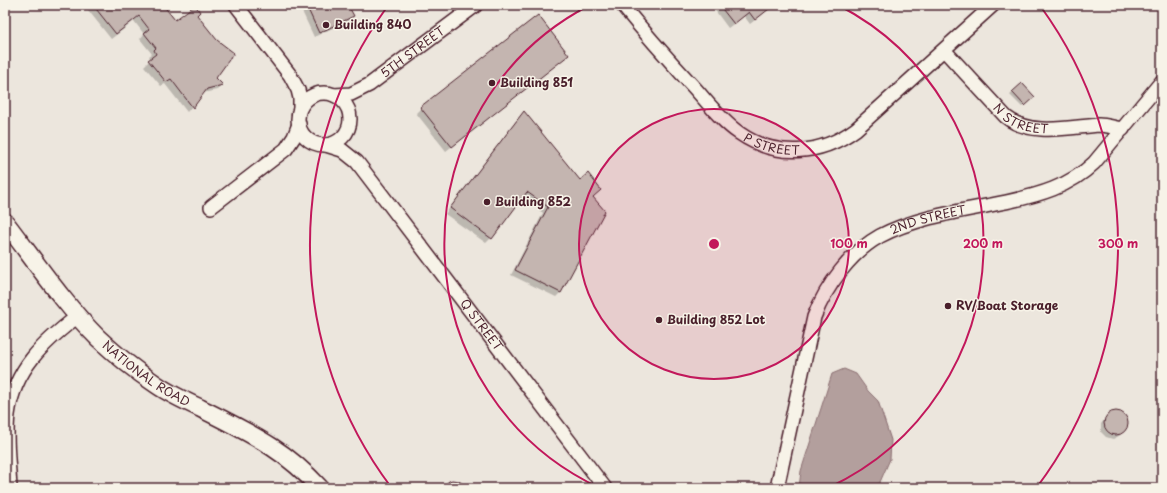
<svg xmlns="http://www.w3.org/2000/svg" width="1167" height="493" font-family="'Playpen Sans',sans-serif">
<style>
.water{fill:#b39f9d;stroke:#896c6f}
.shadow{fill:#0003}
.building{fill:#c4b5b0;stroke:#4a1f2b}
.lines{fill:none;stroke-linecap:round;stroke-linejoin:round}
.minor-casing{stroke:#4a1f2b;stroke-width:16}
.major-casing{stroke:#4a1f2b;stroke-width:20}
.minor{stroke:#f7f3e8;stroke-width:13}
.major{stroke:#f7f3e8;stroke-width:17}
.ring{fill:none;stroke:#c2185b;stroke-width:2}
.poi-dot{fill:#4a1f2b;stroke:#f7f3e8;stroke-width:1.5}
.labels{text-anchor:middle;stroke-width:3;stroke-linejoin:round;paint-order:stroke}
.poi-label{font-size:12px;font-weight:bold;fill:#4a1f2b;stroke:#f7f3e8;text-anchor:start}
.street-label{font-size:12px;fill:#4a1f2b;stroke:#f7f3e8}
.centre{fill:#c2185b;stroke:#f7f3e8;stroke-width:2}
.ring-label{font-size:12px;text-anchor:middle;font-weight:bold;fill:#c2185b;stroke:#f7f3e8;stroke-width:3;stroke-linejoin:round;paint-order:stroke}
</style>
<rect width="100%" height="100%" fill="#ece6dd"/>
<filter id="ink" filterUnits="userSpaceOnUse"><feTurbulence type="fractalNoise" baseFrequency=".025" numOctaves="2"/><feDisplacementMap in="SourceGraphic" scale="8" xChannelSelector="R" yChannelSelector="G"/><feConvolveMatrix kernelMatrix="1 2 1 2 8 2 1 2 1" color-interpolation-filters="sRGB"/></filter>
<g filter="url(#ink)">
<!-- water -->
<path class="water" d="M844,369l12,5 12,17 10,10 13,39 -1,19 -10,23 -7,6h-74l2,-17 31,-97z"/>
<!-- shadow -->
<path class="shadow" d="M84,5h80l-2,1 13,16 21,-7 18,63 8,7 -5,5 -14,3 -16,19 -22,-28 -4,2 -17,-20 7,-7 -2,-3 3,-2 -12,-15 4,-5 -10,-13 -23,18z
M299,5h48l6,11 -6,5 -33,16z
M356,5h8l-6,3z
M711,5h63l-24,19 -6,-8 -16,12z
M562,60l-116,91 -30,-38 5,-5z
M1022,84l11,13 -11,10 -12,-12z
M519,117l73,80 -31,95 -5,5 -45,-22 32,-62 -21,-16 -31,41 -5,5 -41,-29z
M1116,411l8,3 2,3 1,8 -4,7 -4,4 -6,3 -7,-2 -5,-5v-8l8,-10z"/>
<!-- building -->
<path class="building" d="M93,5h70l12,15 20,-15 5,7 -3,3 20,25 17,13 -18,25 7,7 -16,4 -14,19 -22,-29 -5,3 -18,-22 8,-6 -2,-4 2,-2 -12,-15 5,-4 -10,-13 -23,18z
M306,5h42l6,11 -35,17z
M719,5h55l-19,15 -6,-8 -15,12z
M538,15l31,40 -117,92 -32,-40z
M1022,83l13,14 -10,9 -13,-14z
M524,111l56,69 8,-7 13,17 -8,7 12,14 -44,82 -46,-23 33,-63 -21,-15 -35,47 -42,-31z
M1104 423a12 12 0 1 1 24 0a12 12 0 1 1-24 0Z
M452,480l7,1 9,7h-27l8,-7z"/>
<g class="lines">
<!-- minor casing -->
<g class="minor-casing">
<g id="minor">
<path d="M236,5l54,70 8,15 2,8v10"/>
<path id="s1" d="M622,5c22,27 45,53 68,78 16,17 30,37 49,50 37,26 82,22 117,-4l137,-124"/>
<path id="s2" d="M944,50l62,67c25,20 64,10 93,8 7,0 16,3 24,4"/>
<circle cx="324" cy="119" r="26"/>
<path id="s3" d="M334,95l17,-1 18,-9 107,-80"/>
<path id="s4" d="M326,145l16,5 15,12 248,326"/>
<path d="M211,207l75,-58 8,-12 5,-13"/>
<path d="M10,488c-1,-23 -5,-50 -2,-73 6,-46 36,-73 70,-99"/>
<path id="s5" d="M777,488l37,-171c12,-31 37,-65 66,-81 36,-19 87,-26 126,-34 33,-7 63,-15 88,-39l68,-82"/>
</g>
</g>
<!-- major casing -->
<g class="major-casing">
<g id="major">
<path id="s6" d="M5,222c30,39 58,81 93,116 18,17 38,33 59,47 13,9 28,16 43,23 24,12 49,24 72,39 17,11 34,26 48,41"/>
</g>
</g>
<!-- minor -->
<use href="#minor" class="minor"/>
<!-- major -->
<use href="#major" class="major"/>
</g>
</g>
<!-- distance rings -->
<circle cx="714" cy="244" r="135" fill="#c2185b" fill-opacity=".12"/>
<g class="ring">
<circle cx="714" cy="244" r="135"/>
<path d="M600 488A269 269 0 0 1 590 5M838 5A269 269 0 0 1 828 488"/>
<path d="M391 487A404 404 0 0 1 387 7M1041 7A404 404 0 0 1 1037 487"/>
</g>
<!-- markers -->
<g class="poi-dot">
<circle cx="326" cy="25" r="4"/>
<circle cx="492" cy="83" r="4"/>
<circle cx="487" cy="202" r="4"/>
<circle cx="948" cy="306" r="4"/>
<circle cx="659" cy="320" r="4"/>
</g>
<g class="labels">
<!-- poi labels -->
<g class="poi-label">
<text x="334" y="29">Building 840</text>
<text x="500" y="87">Building 851</text>
<text x="495" y="206">Building 852</text>
<text x="956" y="310">RV/Boat Storage</text>
<text x="667" y="324">Building 852 Lot</text>
</g>
<!-- street labels -->
<g class="street-label">
<text dy="4" stroke="none"><textPath href="#s3" startOffset="92">5TH STREET</textPath></text>
<text dy="4" stroke="none"><textPath href="#s2" startOffset="106">N STREET</textPath></text>
<text dy="4" stroke="none"><textPath href="#s1" startOffset="209">P STREET</textPath></text>
<text dy="4" stroke="none"><textPath href="#s5" startOffset="332">2ND STREET</textPath></text>
<text dy="4" stroke="none"><textPath href="#s4" startOffset="241">Q STREET</textPath></text>
<text dy="4" stroke="none"><textPath href="#s6" startOffset="209">NATIONAL ROAD</textPath></text>
</g>
</g>
<circle cx="714" cy="244" r="6" class="centre"/>
<g class="ring-label">
<text x="849" y="248">100 m</text>
<text x="983" y="248">200 m</text>
<text x="1118" y="248">300 m</text>
</g>
<!-- margin -->
<rect width="1167" height="493" fill="none" stroke="#f7f3e8" stroke-width="20"/>
<rect x="10" y="10" width="1147" height="473" fill="none" stroke="#4a1f2b" stroke-width="1.5" filter="url(#ink)"/>
</svg>
